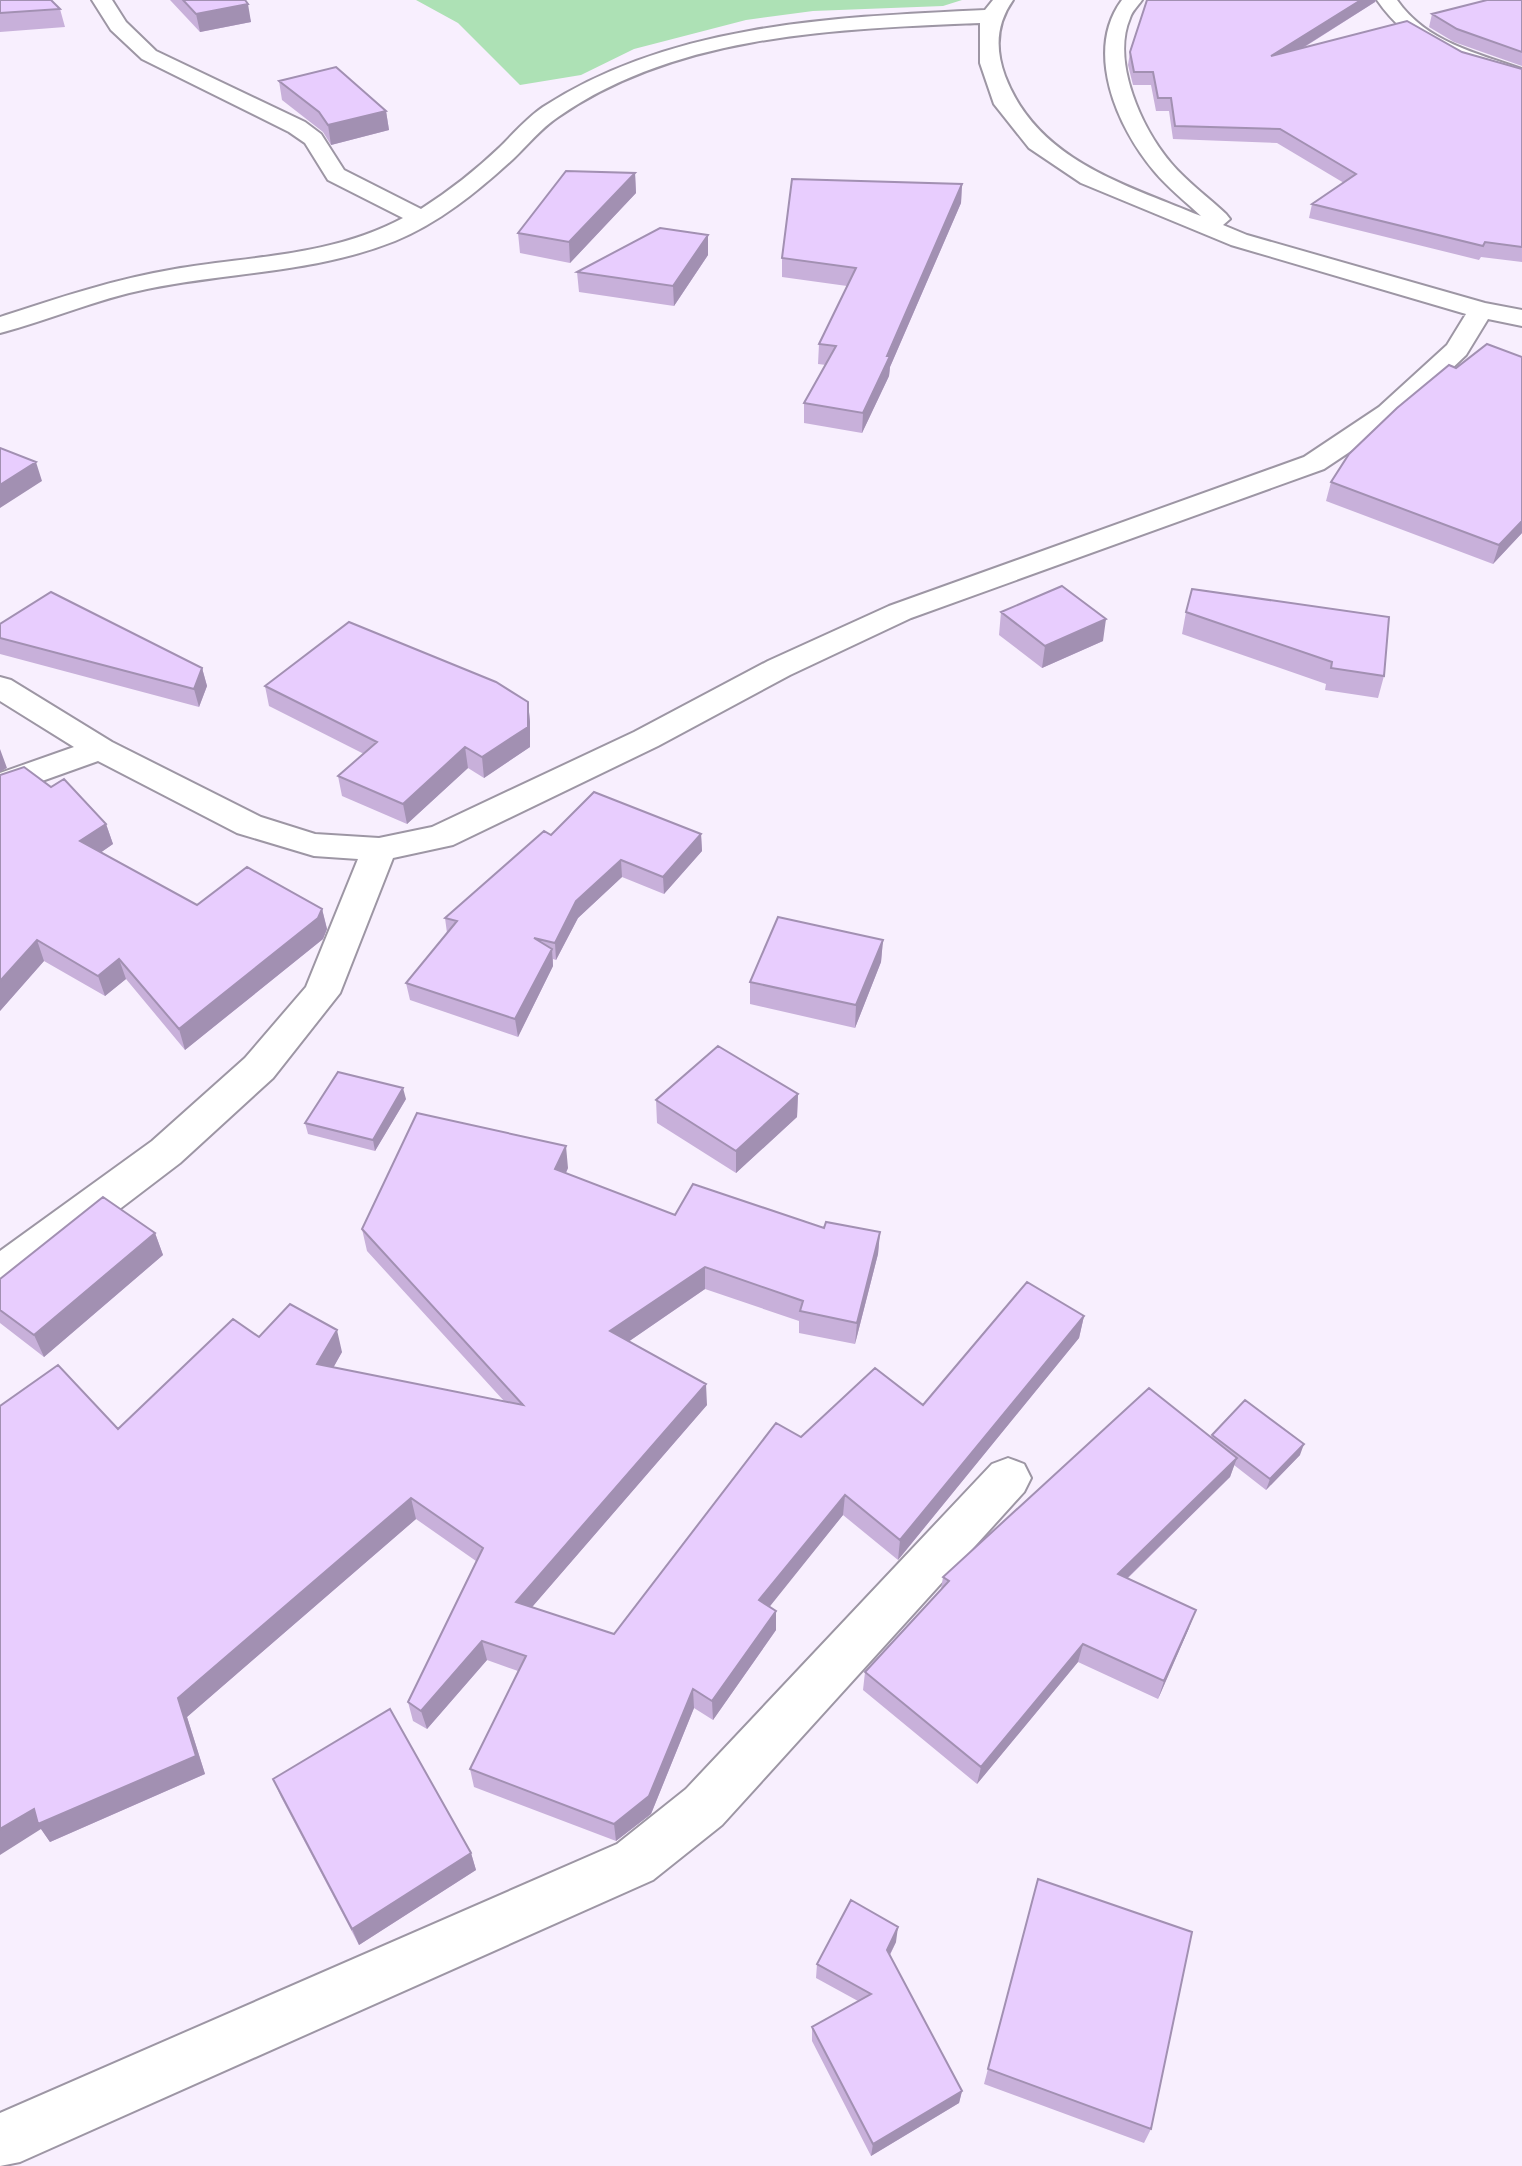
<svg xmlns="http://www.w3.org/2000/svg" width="1522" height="2166" font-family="'Noto Sans',sans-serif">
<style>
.green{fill:#ade1b5}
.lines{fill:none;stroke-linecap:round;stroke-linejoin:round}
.minor-casing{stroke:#9d96a4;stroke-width:4}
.minor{fill:#fff;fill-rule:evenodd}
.wall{fill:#c8b0da}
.shaded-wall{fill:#a290b2}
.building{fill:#e8cdfe;stroke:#a290b2;stroke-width:2}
</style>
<rect width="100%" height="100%" fill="#f8effe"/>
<!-- green -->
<path class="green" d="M416,0h546l-19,6 -130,5 -67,9 -112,29 -53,26 -61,10 -62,-62z"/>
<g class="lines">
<!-- minor casing -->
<g class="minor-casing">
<path id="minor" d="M92,0h20l14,22 30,29 149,71 16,12 23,36 77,39c28,-18 55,-39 79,-62 14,-14 27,-29 43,-40 129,-84 293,-90 442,-97l8,-10h20c-17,24 -18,49 -8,76 32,84 119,108 196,140 -16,-15 -33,-28 -47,-45 -37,-44 -70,-120 -32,-171h20c-4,6 -10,11 -12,18 -19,44 12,111 41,145 16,19 37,34 55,51l4,5 -7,6 24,10 238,68 37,7v16l-34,-7 -22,36 -67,64 -75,50 -413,149 -121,57 -132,71 -205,99 -60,13 -53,135 -67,85 -93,85 -122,93 -43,28 -15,5v-38l152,-110 93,-83 61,-71 52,-128 -44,-3 -77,-23 -139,-72 -98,35v-23l74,-26 -74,-46v-24l11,3 101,62 149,75 54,17 64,4 53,-11 202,-95 134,-71 121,-55 415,-149 75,-50 68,-62 19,-31 -235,-69 -150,-62 -52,-35 -35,-44 -14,-41v-40c-141,6 -301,10 -422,94 -18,12 -31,29 -46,43 -35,32 -73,63 -117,81 -80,32 -165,31 -248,48 -51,10 -97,31 -147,44v-16c58,-19 115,-38 175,-48 78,-13 157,-13 228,-51l-75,-38 -23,-37 -16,-11 -147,-73 -31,-29z
M1377,0h20c29,42 79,53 125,69v13c-57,-14 -111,-32 -145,-82z
M1008,1458l16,6 7,14 -7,14 -302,333 -69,55 -633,282 -20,4v-53l617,-269 69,-55 306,-325z"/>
</g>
<!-- minor -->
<use href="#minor" class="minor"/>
</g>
<!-- wall -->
<path class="wall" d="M0,0l60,9 5,18 -65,5z
M170,0h75l6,22 -51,10z
M1147,0h229l-1,2 -72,46 159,4 60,17v193l-41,-5 -2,3 -170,-42 3,-14 32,-21 -67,-40 -104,-4 -4,-28h-13l-5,-26h-18l-5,-20 2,-13z
M1522,0v66l-68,-24 -25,-15 3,-13z
M279,81l107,30 3,19 -58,15 -8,-13 -41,-32z
M635,173l1,20 -66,70 -50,-10 -2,-20z
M962,184l-1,19 -71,164 -1,9 -27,57 -58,-10v-20l22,-38 -8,-1 1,-20 28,-58 -65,-9v-19z
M708,235v20l-34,51 -95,-14 -2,-20z
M1456,368l66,165 -29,31 -167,-63 5,-19z
M1001,612l102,29 -61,27 -43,-33z
M1186,612l198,64 -6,22 -53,-8 1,-6 -144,-50z
M0,624l202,44 5,18 -8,21 -199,-53z
M265,686l263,16 2,20v25l-46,31 -16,-10 -61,56 -65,-28 -4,-20 26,-22 -95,-48z
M51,787l55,37 7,20 -13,9 97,52 125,4 5,20 -4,10 -138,111 -59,-71 -21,17 -61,-35 -44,50z
M701,834l1,17 -38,43 -42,-17 -44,41 -22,42 -3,-1v7l-35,71 -108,-37 -4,-17 41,-50 -2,-15 106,-83z
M883,940l-2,22 -26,66 -105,-24v-22z
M798,1094l-1,23 -61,56 -79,-50 -1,-23z
M406,1099l-31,52 -67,-17 -3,-11z
M568,1168l-2,5 109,42 205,17 -2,22 -23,90 -56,-11v-12l-94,-32 -77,53 79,63 -175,202 82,27 187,-197 122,-32 161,-89 -5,22 -181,222 -55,-45 -74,91 7,24 -63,90 -19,-12 -43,106 -35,27 -142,-54 -4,-18 48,-98 -31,-11 -60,69 -14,-8 -5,-19 68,-141 -60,-42 -229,198 18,57 -155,68 -9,-13 77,-400 141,-92 83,15 -9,16 171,33 -137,-150 -5,-22z
M155,1233l8,22 -119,102 -44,-34v-44z
M1212,1435l88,20 -34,35 -32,-25 -4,12 -102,101 61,50 -31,71 -80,-37 -101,122 -114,-94 2,-18 76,-83 2,-12 268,-140z
M273,1779l198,74 5,17 -117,75 -78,-148z
M1038,1879l113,250 -7,14 -160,-59z
M896,1942l-6,13 72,136 -3,12 -88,53 -59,-115v-14l46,-26 -42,-23 1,-14z"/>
<!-- shaded-wall -->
<path class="shaded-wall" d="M1361,0h15l-1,2 -106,67 2,-13z
M248,4l3,18 -51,10 -4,-18z
M386,111l3,19 -58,15 -3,-20z
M635,173l1,20 -66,70 -1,-21z
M962,184l-1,19 -71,164 -1,9 -27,57 1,-20z
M708,235v20l-34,51 -1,-20z
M36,462l6,19 -42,27v-23z
M1522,521v12l-29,31 6,-19z
M1106,619l-3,22 -61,27 3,-22z
M202,668l5,18 -8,21 -5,-18z
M528,702l2,20v25l-46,31 -2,-21z
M465,747l3,21 -61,56 -4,-20z
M0,749l7,19 -7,4z
M106,824l7,20 -26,18 -7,-21z
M701,834l1,17 -38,43 -1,-17z
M621,860l1,17 -44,41 -22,42 -1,-17 21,-42z
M322,909l5,20 -4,10 -138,111 -6,-21z
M37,940l7,21 -44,50v-30z
M883,940l-2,22 -26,66 1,-23z
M552,949l1,17 -35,71 -3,-18z
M119,959l7,20 -21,17 -7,-20z
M403,1088l3,11 -31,52 -2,-11z
M798,1094l-1,23 -61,56v-22z
M566,1146l2,22 -11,23 -2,-22z
M880,1232l-2,22 -23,90 2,-21z
M155,1233l8,22 -119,102 -10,-22z
M705,1267v22l-93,64 -2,-22z
M1084,1316l-5,22 -181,222 2,-20z
M337,1330l5,22 -19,34 -6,-22z
M706,1384l1,21 -187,216 -4,-19z
M1304,1444l-4,11 -34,35 4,-11z
M1237,1458l-7,19 -117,115 5,-18z
M845,1495l-2,20 -84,105v-20z
M411,1498l5,21 -229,198 18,57 -155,68 -9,-13 -41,26v-26l34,-20 144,-111z
M1196,1610l-7,18 -31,71 6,-18z
M776,1611v19l-63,90 -1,-19z
M482,1641l5,19 -60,69 -6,-18z
M1083,1644l-5,18 -101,122 4,-17z
M693,1689l1,19 -43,106 -35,27 -2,-17z
M471,1853l5,17 -117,75 -7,-16z
M898,1927l-2,15 -11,22 2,-14z
M962,2091l-3,12 -88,53 2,-12z"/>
<!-- building -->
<path class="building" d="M0,0h51l9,9 -60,4z
M183,0h62l3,4 -52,10z
M1147,0h214l-90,56 136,-35 55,31 60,17v178l-37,-5 -2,4 -171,-42 44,-30 -76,-45 -105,-3 -4,-28h-13l-5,-26h-19l-4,-20z
M1487,0h35v52l-65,-23 -25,-15z
M336,67l50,44 -58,14 -9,-13 -40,-31z
M566,171l69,2 -66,69 -51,-9z
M792,179l170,5 -75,172h3l-27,57 -59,-10 32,-57 -17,-2 37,-76 -74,-10z
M660,228l48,7 -35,51 -96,-14z
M1487,344l35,13v164l-23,24 -168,-63 18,-28 48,-46 52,-43 7,3z
M0,448l36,14 -36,23z
M1062,586l44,33 -61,27 -44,-34z
M1192,589l197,28 -5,59 -53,-8 1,-6 -146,-50z
M51,592l151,76 -8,21 -194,-51v-14z
M349,622l147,60 32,20v25l-46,30 -17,-10 -62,57 -65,-28 39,-34 -112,-56z
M24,767l27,20 13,-8 42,45 -26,17 117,64 50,-38 75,42 -4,9 -139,111 -60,-70 -21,17 -61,-36 -37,41v-206z
M594,792l107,42 -38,43 -42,-17 -45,41 -21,42 -21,-5 18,11 -37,70 -109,-36 51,-62 -12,-3 99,-87 7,4z
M778,917l105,23 -27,65 -106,-23z
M718,1046l80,48 -62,57 -80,-51z
M338,1072l65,16 -30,52 -68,-17z
M417,1113l149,33 -11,23 120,46 18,-31 131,44 2,-6 54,10 -23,91 -57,-12 3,-10 -98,-34 -95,64 96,53 -190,218 98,32 162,-211 25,14 74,-69 48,37 104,-123 57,34 -184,224 -55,-45 -86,105 17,11 -64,90 -19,-12 -44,107 -35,28 -144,-55 56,-113 -44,-15 -61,70 -13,-9 75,-154 -72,-50 -233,200 18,58 -158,68 -4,-15 -34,20v-423l58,-41 60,64 115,-110 26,18 31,-33 47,26 -20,34 206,41 -161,-176z
M103,1197l52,36 -121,102 -34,-25v-31z
M1149,1388l88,70 -119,116 78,36 -32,71 -81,-37 -102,123 -116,-95 84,-91 -6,-4z
M1245,1400l59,44 -34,35 -58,-44z
M390,1709l81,144 -119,76 -79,-150z
M1038,1879l154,53 -41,197 -163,-60z
M851,1900l47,27 -11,23 75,141 -89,53 -61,-117 59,-33 -54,-30z"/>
</svg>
